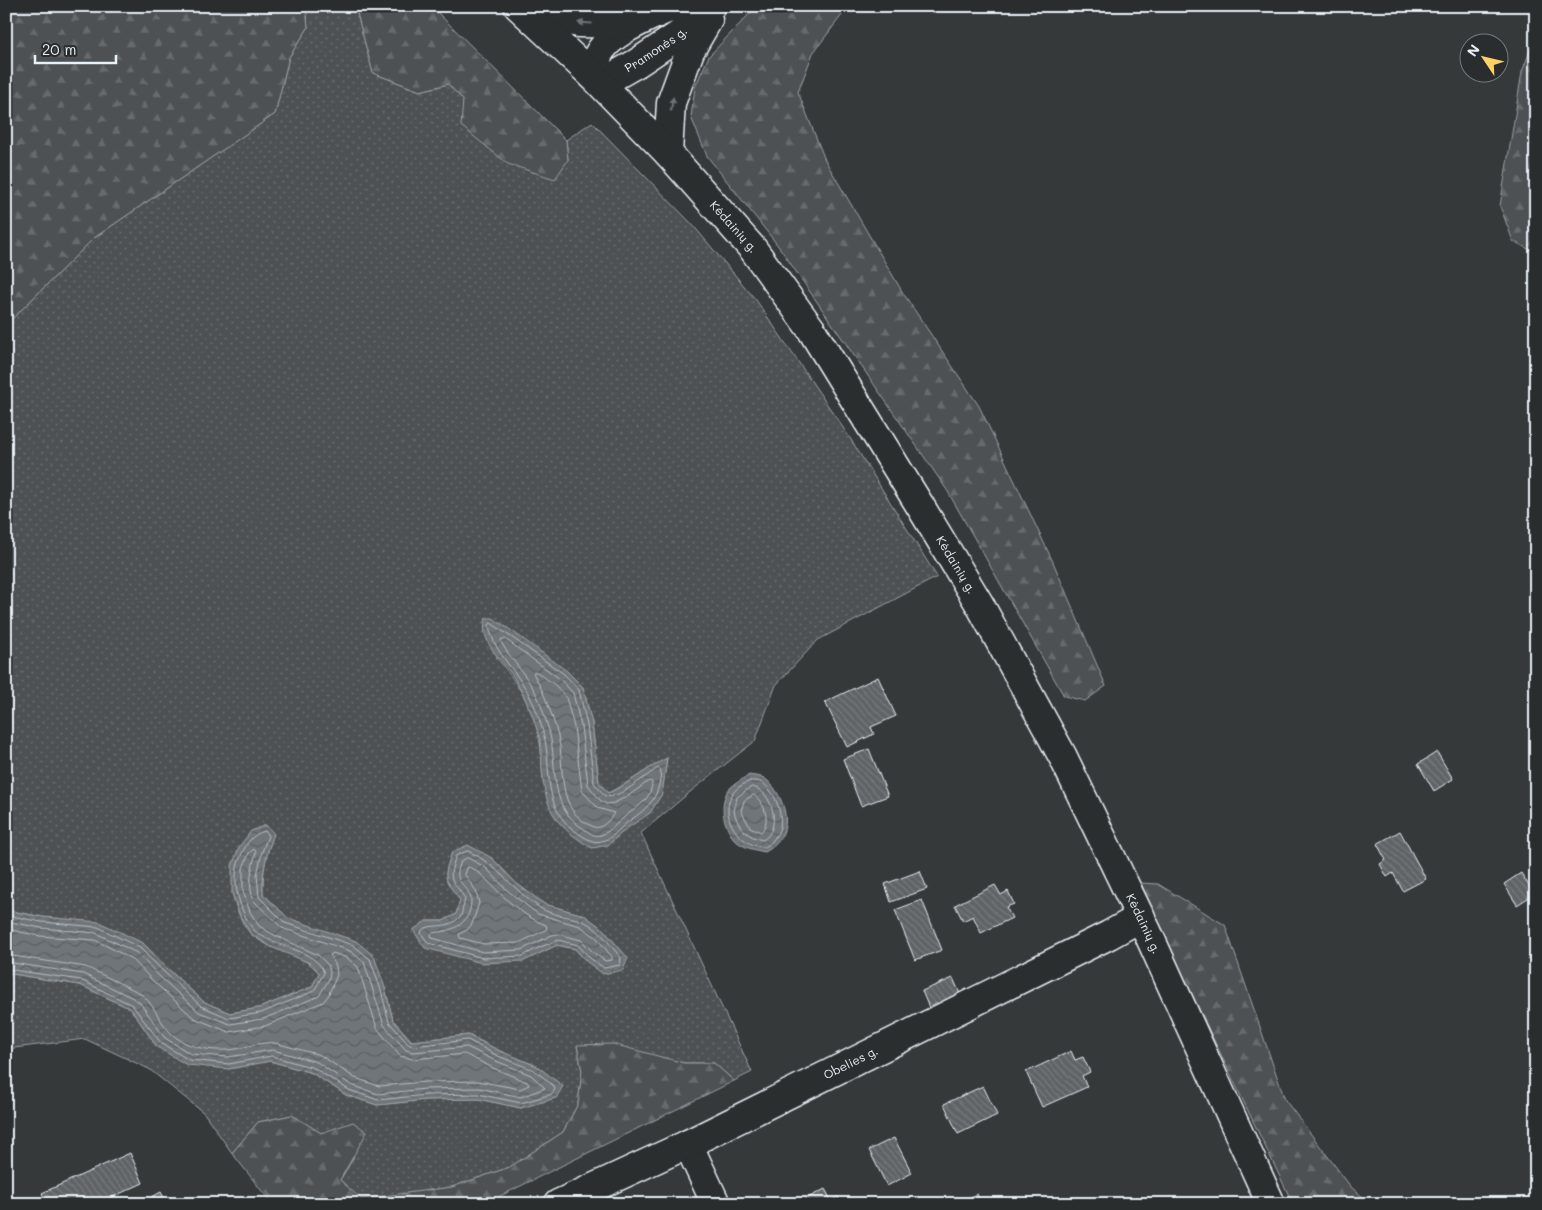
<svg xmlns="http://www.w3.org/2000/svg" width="1542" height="1210" font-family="Mali,sans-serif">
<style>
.grass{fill:url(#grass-dots);stroke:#9aa1a5;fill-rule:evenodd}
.forest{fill:url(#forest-firs);stroke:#9aa1a5}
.water{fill:url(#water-waves);stroke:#a0a7ac}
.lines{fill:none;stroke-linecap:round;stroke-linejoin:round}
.shore{stroke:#b8bfc5;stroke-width:1}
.building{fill:url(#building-back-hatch);stroke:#e8f1f8}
.minor-casing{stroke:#e8f1f8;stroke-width:31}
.secondary-casing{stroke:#e8f1f8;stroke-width:31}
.minor{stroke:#2a2d2e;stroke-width:28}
.secondary{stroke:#2a2d2e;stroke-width:28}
.oneway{fill:#6c7275}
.labels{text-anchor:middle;stroke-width:4;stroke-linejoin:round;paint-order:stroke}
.street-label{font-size:12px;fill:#e8f1f8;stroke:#2a2d2e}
</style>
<defs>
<pattern id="grass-dots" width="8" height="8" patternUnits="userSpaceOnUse" patternTransform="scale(1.25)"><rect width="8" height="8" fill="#4d5152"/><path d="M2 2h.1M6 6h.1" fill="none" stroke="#676a6c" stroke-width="1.8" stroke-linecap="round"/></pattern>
<pattern id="forest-firs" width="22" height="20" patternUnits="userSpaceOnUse" patternTransform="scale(1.25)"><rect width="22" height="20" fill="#4d5152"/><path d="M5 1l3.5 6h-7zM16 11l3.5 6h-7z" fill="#676a6c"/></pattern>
<pattern id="water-waves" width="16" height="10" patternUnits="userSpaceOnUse" patternTransform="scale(1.25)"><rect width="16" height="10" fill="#707579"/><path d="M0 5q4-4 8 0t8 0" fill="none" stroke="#5b5e62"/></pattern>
<pattern id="building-back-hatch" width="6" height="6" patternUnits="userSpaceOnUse" patternTransform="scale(1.25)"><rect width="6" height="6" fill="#5f6365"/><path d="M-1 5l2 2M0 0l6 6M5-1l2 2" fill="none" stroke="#767a7c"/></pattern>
</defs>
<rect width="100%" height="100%" fill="#35393a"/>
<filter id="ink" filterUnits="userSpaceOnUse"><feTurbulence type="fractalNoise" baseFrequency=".02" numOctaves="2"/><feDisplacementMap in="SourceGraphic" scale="10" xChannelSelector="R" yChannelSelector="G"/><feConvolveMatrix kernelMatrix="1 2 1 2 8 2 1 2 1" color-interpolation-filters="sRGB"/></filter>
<g filter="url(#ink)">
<!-- grass -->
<path class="grass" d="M306,6h49l18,67 47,18 28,-7 15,16 105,60 -2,-20 26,-18 99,101 65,77 92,135 89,142 -119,63 -42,45 -21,56 -65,51 -49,41 111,239 -18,9 -20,-18h-30l-25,-6 -82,-11 5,25 -4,33 -15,28 -53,35 -58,20 -91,13 -21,-20 14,-23 -33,-24 -29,-18 -34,7 -26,31 -28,-40 -55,-44 -64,-30 -79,10v-76l74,12 51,24 26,38 72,22 41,-8 42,12 34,22 31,10 49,-5 52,-1 43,9 41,-22 -25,-20 -37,-15 -31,-16 -57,6 -19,-21 -8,-32 -68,-59 -29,-11 -25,-24c-1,-22 3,-40 11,-60l-42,59c4,14 9,32 20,42 20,17 50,17 67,38l-7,14 -53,21 -29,5 -26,-11 -36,-33 -25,-26 -100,-26 -37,-7v-585l88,-87 181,-124 14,-57 19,-29zM496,657l87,30 9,37 7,58 9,11c21,-10 39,-24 59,-35l-5,36 -54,51 -65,-64c-1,-13 -1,-26 -3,-39 -5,-32 -23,-60 -44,-85zM452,852l40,6 24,25 28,21 40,11 19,14 25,30 -41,3 -12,-13 -18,-4 -33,16 -98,-40h17l13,-7 4,-14c-17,-22 -17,-22 -8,-48z"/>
<!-- forest -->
<path class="forest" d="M6,6h300l2,22 -19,29 -14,57 -181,124 -88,87z
M355,6h76l135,134 2,20 -13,19 -47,-15 -47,-38 2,-26 -15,-16 -28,7 -47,-18z
M757,6h94l-9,9 -29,38 -15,39 27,68 78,133 76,113 74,156 53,124 -21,15 -21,-5 -117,-206 -168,-243 -72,-91 -16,-39 4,-30 14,-31z
M1536,35v218l-23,-12 -13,-35 22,-134z
M1141,883l17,1 67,41 60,175 66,87 20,17h-78l-124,-257z
M613,1044l71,19h30l20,18 -250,123h-212l-40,-51 26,-31 34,-7 29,18 32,-11 14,10 -27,48 21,19 91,-12 58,-20 53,-35 15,-28 4,-33 -5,-26z"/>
<!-- water -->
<path class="water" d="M486,618h7l26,18 48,35 16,16 9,37 7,58 9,11c21,-9 39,-25 59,-35l-5,36 -12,19 -24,16 -18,16 -16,3c-31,-19 -44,-31 -49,-68 -2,-13 -1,-26 -3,-39 -5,-22 -15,-44 -26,-63 -12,-19 -36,-36 -28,-60z
M749,775c5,1 11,1 15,3 14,9 24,33 21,48 -2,12 -10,21 -20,26 -10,-2 -22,-4 -30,-12 -11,-12 -16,-33 -8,-48 4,-7 15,-12 22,-17z
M266,825l8,9c-8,20 -12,38 -11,60l25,24 68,23 18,15 11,32 8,32 18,21 57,-6 32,16 37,15 26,20 -7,12 -35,10 -43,-9 -52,1 -49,5 -31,-10 -34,-22 -42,-12 -41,8 -42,-4 -30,-18 -26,-38 -51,-24 -74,-12v-63l37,7 56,5 44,21 25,26 36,33 26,11 29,-5 53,-21 7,-14 -7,-9 -41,-17 -20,-13 -11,-18 -8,-23v-27l7,-19 12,-16z
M468,845l24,13 24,25 28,21 40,11 19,14 25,29 -5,12 -20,4 -16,-12 -12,-13 -18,-4 -33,16 -42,2 -57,-15 -12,-18 13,-9h17l13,-7 4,-14c-17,-22 -17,-22 -8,-48z"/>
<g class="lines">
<!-- shore -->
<path class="shore" d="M491,623l73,51 15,16 8,35 7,58 11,13c12,5 41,-21 53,-28l3,2c-1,26 -11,37 -32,51 -8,6 -15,16 -24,19 -10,4 -16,0 -24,-5 -39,-24 -29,-57 -36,-95 -3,-12 -7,-28 -13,-39 -11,-27 -38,-46 -43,-75z
M502,639h3l55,40 13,14 8,33 7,59 12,15 6,4 8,-1 14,-7 21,-15 3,1c0,15 -12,24 -24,32 -8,6 -18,18 -27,21 -7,2 -11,-2 -17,-6 -34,-21 -27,-55 -33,-89 -2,-13 -8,-28 -12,-40 -9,-22 -27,-38 -38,-58z
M534,672h3l18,13 11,12 8,30 8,64 16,17 16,5c-3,6 -13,17 -20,14 -40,-16 -28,-59 -36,-91 -6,-22 -13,-42 -24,-61z
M750,781c3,0 8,0 11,1 13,7 22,31 19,45 -1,5 -4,9 -7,13 -2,3 -5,6 -9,7 -1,0 -7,-1 -7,-1 -21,-5 -37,-32 -25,-51 3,-7 12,-11 18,-14z
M752,787c21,3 30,42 11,53 -16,-3 -25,-12 -29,-29l3,-14z
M754,795c11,8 17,27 7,37l-11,-5 -9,-16 3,-10z
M468,851c29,13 45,39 72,57 11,7 27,8 40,12 17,5 30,25 41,38l-1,7 -16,3 -14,-10 -12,-13 -20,-5 -22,9 -13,7 -40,2 -55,-15 -7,-10 1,-3c12,-8 25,1 39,-14l4,-17c-12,-21 -19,-16 -9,-43z
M468,858l17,9 24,25 29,22 42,12 16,11 16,20v3l-7,1 -11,-8 -13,-13 -23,-6 -6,1 -31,15 -38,2 -51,-14 -1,-3 1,-2c22,-2 40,-9 39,-35 -7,-19 -19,-13 -10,-37z
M468,867c15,5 24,20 36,30 12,11 27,23 42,28l1,4 -28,14 -35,1 -24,-6 -1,-4 8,-4 5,-6 7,-21 -3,-12 -11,-16z
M6,915l36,7 56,5 42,21 24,24 37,34 28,12 32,-5 53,-22 10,-18c-7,-24 -53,-26 -70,-43 -7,-8 -11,-18 -14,-27 -5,-15 -6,-31 0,-45 5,-12 11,-24 25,-27l3,5 -6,16 -5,23 2,22 26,26 68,22 17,14 11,31 8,32 19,22 5,2 55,-6 30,16 36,14 20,16 1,3 -3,5 -31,9 -43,-9 -52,1 -48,5 -29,-10 -35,-22 -43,-12 -42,8 -40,-4 -28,-17 -29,-38 -51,-25 -75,-11
M6,921l35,7 55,5 41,20 23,24 39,35 31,12 33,-5 56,-23 10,-17 1,-7 -2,-7 -10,-10 -42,-19 -17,-10 -9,-14 -7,-21v-23l6,-15 5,-4 2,3c-4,15 -9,34 -2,49l28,27 68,23 14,11 20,63 22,25 7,2 54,-5 29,14 35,14 14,13 -24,9 -42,-9 -54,1 -47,5 -27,-9 -34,-23 -44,-12 -45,7 -37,-3 -26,-16 -25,-35 -5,-4 -52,-25 -77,-12
M6,929l34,7 55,4 37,19 22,23 40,36 35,14 36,-6 58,-24 5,-6 9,-21 -1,-9 -6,-11 3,-2 14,5 11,9 19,61 23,28 13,3 52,-5 28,14 34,14 2,3 -9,4 -42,-8 -53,1 -46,4 -24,-8 -35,-23 -45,-12c-16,-2 -31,6 -47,7 -20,1 -44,-3 -58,-18 -12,-12 -17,-31 -32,-40l-52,-25 -80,-12"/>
</g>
<!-- building -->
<path class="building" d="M878,677l18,39 -25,11 3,7 -27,13 -22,-45z
M869,749l19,47 -27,10 -18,-47z
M1437,752l16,27 -19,12 -16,-27z
M1400,831l26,48 -23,12 -10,-18 -6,4 -7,-13 6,-4 -9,-16z
M920,871l7,18 -36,13 -6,-18z
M1521,873l13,21 -17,11 -13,-21z
M995,885l6,10 7,-4 6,13 -8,3 6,11 -31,15 -8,-17 -10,5 -8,-16z
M922,900l20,50 -27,10 -20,-50z
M953,978l7,16 -31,14 -7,-17z
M1071,1051l4,9 8,-3 7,15 -8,4 5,11 -45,20 -16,-35z
M983,1086l14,29 -39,19 -14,-30z
M894,1138l18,35 -25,13 -18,-36z
M130,1153l13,30 -46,21h-50l-5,-11z
M825,1189l6,11 7,-3 4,7h-46z
M161,1192l6,12h-28z
M977,1194l4,10h-20l-1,-2z"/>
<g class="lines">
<!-- minor casing -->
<g class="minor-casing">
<g id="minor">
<path id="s1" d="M674,6c-24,11 -65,25 -77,51 -2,5 -2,13 -4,19l23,-1 21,-12 42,-28 32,-29"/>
<path d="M527,14l52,9 55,1"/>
<path d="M668,153l3,-50 19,-52 18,-31"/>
<path d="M688,1144l28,60"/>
<path id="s2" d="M558,1204l130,-60 421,-209 32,-18"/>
</g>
</g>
<!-- secondary casing -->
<g class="secondary-casing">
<g id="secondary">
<path id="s3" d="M518,6l75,70 75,77 85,96 58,80 108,175 61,101 83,152 84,174 124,273"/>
</g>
</g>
<!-- minor -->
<use href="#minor" class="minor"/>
<!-- secondary -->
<use href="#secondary" class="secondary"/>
</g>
<!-- one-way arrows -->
<defs><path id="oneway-solid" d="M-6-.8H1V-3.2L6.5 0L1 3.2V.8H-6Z" transform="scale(1.25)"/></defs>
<g class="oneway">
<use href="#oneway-solid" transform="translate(585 23) rotate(-177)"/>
<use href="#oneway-solid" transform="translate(672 104) rotate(-80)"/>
</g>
</g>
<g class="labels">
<!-- street labels -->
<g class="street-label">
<text dy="4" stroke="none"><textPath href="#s1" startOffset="184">Pramonės g.</textPath></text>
<text dy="4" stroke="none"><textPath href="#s3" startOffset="309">Kėdainių g.</textPath></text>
<text dy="4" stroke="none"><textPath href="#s3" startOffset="714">Kėdainių g.</textPath></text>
<text dy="4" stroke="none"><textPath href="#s3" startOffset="1119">Kėdainių g.</textPath></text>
<text dy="4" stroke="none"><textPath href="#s2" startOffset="325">Obelies g.</textPath></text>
</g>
</g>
<!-- margin -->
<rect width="1542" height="1210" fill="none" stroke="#2a2d2e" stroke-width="25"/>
<rect x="12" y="12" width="1517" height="1185" fill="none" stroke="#e8f1f8" stroke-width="2" filter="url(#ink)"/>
<!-- north arrow -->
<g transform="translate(1484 58) rotate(305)"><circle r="24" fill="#2a2d2e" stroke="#767b7f"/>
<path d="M0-4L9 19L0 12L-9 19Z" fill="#ffd166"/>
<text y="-8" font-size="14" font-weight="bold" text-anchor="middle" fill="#e8f1f8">N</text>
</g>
<!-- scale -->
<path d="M35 55v8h81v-8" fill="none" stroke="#e8f1f8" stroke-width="2.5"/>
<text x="42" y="55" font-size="15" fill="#e8f1f8" stroke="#2a2d2e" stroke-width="4" paint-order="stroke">20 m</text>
</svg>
